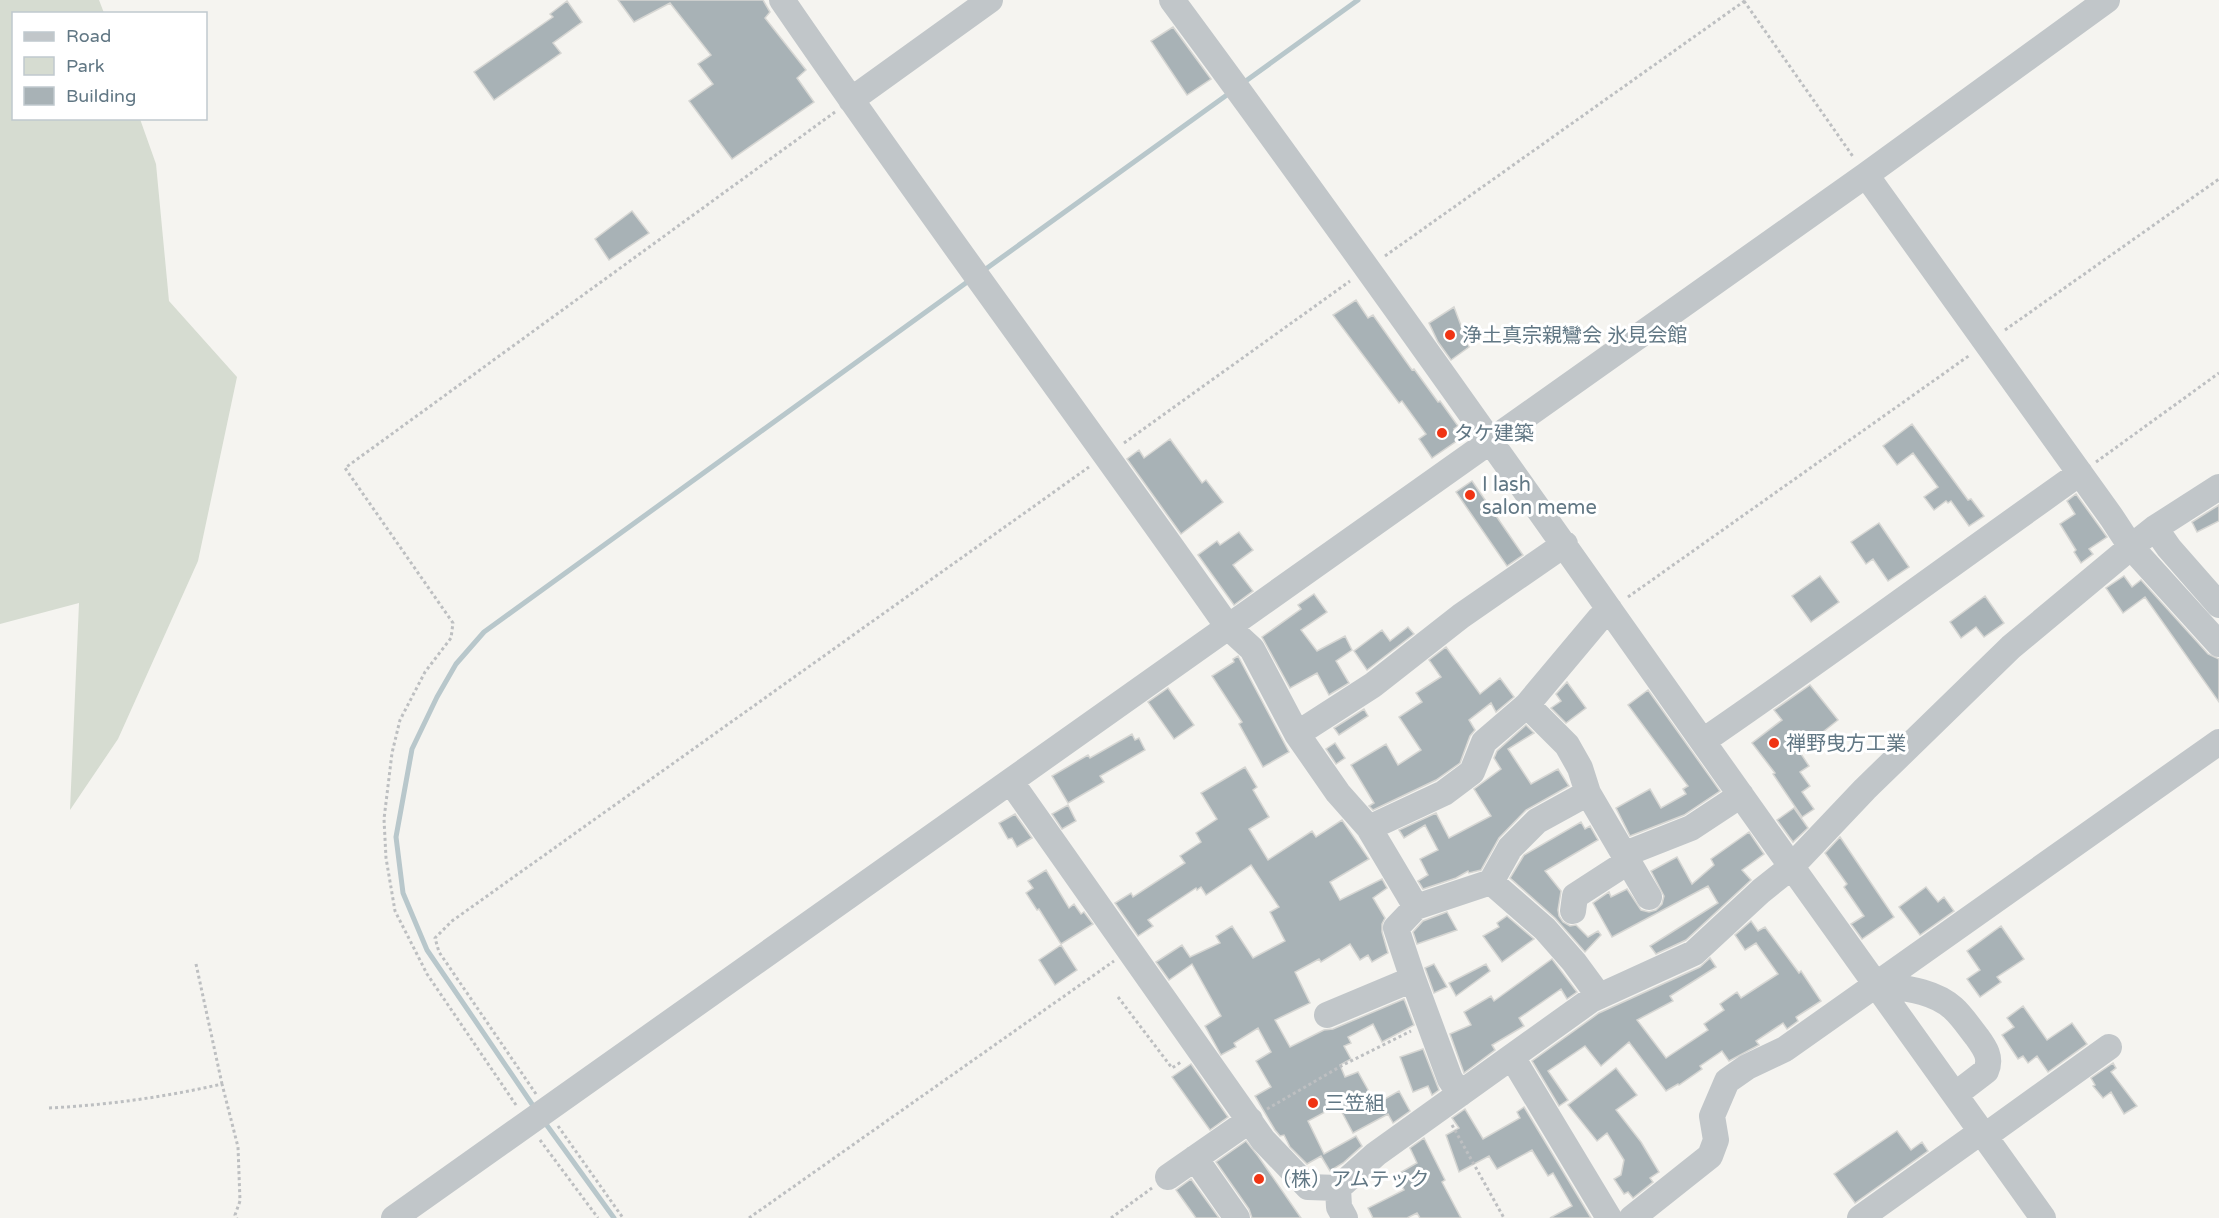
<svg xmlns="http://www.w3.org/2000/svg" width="2219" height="1218" font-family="'Varela Round','Noto Sans JP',sans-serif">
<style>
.green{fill:#d6dcd1}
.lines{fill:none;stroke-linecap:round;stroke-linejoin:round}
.stream{stroke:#b8c7cb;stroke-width:5}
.building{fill:#a8b2b6;stroke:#d6d6d3;stroke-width:1.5}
.path{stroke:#bdbfc1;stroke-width:3;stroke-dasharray:3 3;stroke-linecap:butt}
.minor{stroke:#c1c6c9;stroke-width:26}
.poi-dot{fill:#f03414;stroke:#fff;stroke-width:2}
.labels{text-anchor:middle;stroke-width:6;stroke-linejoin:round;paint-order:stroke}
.poi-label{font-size:20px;fill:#617784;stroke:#fff;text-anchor:start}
</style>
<rect width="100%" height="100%" fill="#f5f4f0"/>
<!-- green -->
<path class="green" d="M0,0h99l5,13 -90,1v104l126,1 16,45 13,137 68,76 -39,184 -80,178 -48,71 9,-207 -79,21z"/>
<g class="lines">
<!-- stream -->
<path class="stream" d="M1243,83l115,-83
M983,271l248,-179
M536,1110l-109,-160 -24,-57 -7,-56 16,-88 25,-52 19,-33 28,-32 486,-352
M543,1120l71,98"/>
</g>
<!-- building -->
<path class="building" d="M618,0h145l7,12 -5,6 41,52 -9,8 17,24 -82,57 -43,-58 24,-17 -15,-20 13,-9 -41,-52 -36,19z
M567,1l15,21 -29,21 8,10 -67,47 -20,-28 79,-55 -3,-3z
M1173,27l38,52 -24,16 -36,-54z
M632,211l17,22 -40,27 -14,-21z
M1356,300l12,18 5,-3 39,55 2,-1 24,33 2,-1 18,25 -4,3 7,9 -29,20 -13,-19 7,-5 -24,-33 -3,2 -66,-88z
M1454,307l15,40 -18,13 -13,-18 -9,-19z
M1912,424l56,76 3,-1 13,17 -15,10 -18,-25 -3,2 -2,-2 -12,9 -10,-13 14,-10 -25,-34 -16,12 -14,-19z
M1170,439l32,44 4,-3 17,22 -42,32 -54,-75 12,-9 5,8z
M1472,481l51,74 -16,11 -51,-74z
M2076,494l31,43 -18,12 4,5 -12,9 -7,-11 2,-2 -16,-26 15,-10 -8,-13z
M2219,505v16l-22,11 -5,-10z
M1879,523l30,44 -21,14 -15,-22 -7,5 -15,-22z
M1239,532l14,18 -20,15 20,26 -19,14 -36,-50 19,-14 3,4z
M1820,576l19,26 -28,20 -19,-26z
M2124,576l8,11 9,-7 67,74 11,5v43l-74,-105 -22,16 -17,-25z
M1314,594l13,18 -26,18 16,21 28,-15 7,14 -16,11 13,22 -20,12 -12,-22 -27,15 -28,-51 39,-28 -3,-4z
M1985,596l19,27 -20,14 -8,-10 -15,11 -11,-16z
M1408,627l6,7 -47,36 -13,-19 28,-21 8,11z
M1446,647l34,47 20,-16 14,19 -18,15 -5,-9 -22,17 6,10 -5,6 -10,27 -24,17 -63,30 -4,-4 5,-3 -23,-38 35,-21 12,21 23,-15 -22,-33 23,-15 -6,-9 25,-16 -12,-17z
M1238,656l51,96 -26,15 -24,-43 3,-2 -30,-46 22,-14 -1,-3z
M1567,682l19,26 -20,15 -15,-15 10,-7 -5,-7z
M1810,685l28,35 -39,31 10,15 -9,6 10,14 -8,6 12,17 -12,8 -29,-43 2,-1 -23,-30 30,-23 -8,-10z
M1168,688l26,37 -20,14 -26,-37z
M1648,690l72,101 -36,24 -54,21 -14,-28 34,-19 11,19 25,-14 -3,-5 5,-3 -60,-81z
M1364,709l4,7 -29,19 -5,-7z
M1526,725l8,8 -26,16 23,35 27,-15 11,17 -43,24 -27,28 -18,32 -12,3 -1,-2 -12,7 -33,11 -5,-8 10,-6 -8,-16 18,-9 -13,-25 -21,13 -5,-8 37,-17 13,25 42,-22 -17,-27 27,-20 -7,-11 3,-7z
M1132,734l3,6 4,-2 6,12 -45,26 4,6 -36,21 -16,-27 36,-21 2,3z
M1335,743l10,15 -9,6 -10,-15z
M1245,767l12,20 -4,3 16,27 -20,12 19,31 44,-29 4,6 26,-17 27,39 -39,23 10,18 42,-21 5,9 -14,10 12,20 -3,6v8l6,21 -16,9 -4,-7 -8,5 -10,-16 -29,18 -2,-3 -24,13 15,31 -35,17 15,27 34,-17 9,-1 71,-30 10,26 -32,17 -9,-18 -25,13 3,6 -7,3 7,13 -11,6 5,12 13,-5 18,32 23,-13 11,20 -17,12 -5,-9 -35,19 -15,-28 -30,16 16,33 32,-18 6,10 -19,17 -13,8 -9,-15 -14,8 -17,-17 -6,-12 -4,1 -5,-6 -20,-34 16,-9 -15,-26 15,-9 -13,-24 -24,15 2,4 -15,8 -16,-29 16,-10 -29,-52 -23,16 -13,-18 26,-17 8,12 30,-14 -4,-7 16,-10 21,32 32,-17 -15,-29 9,-5 -28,-42 -45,30 -5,-8 -4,3 -1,-2 -48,32 5,6 -15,10 -23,-33 16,-10 2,4 52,-34 -5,-7 21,-14 -5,-9 21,-14 -16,-26z
M1068,805l8,16 -14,8 -10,-15z
M1794,808l14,20 -15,14 -16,-22z
M1015,814l17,24 -15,9 -5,-9 -4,1 -9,-16z
M1581,822l4,7 5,-3 8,14 -53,31 16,20 -3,19 1,6 4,6 7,4 6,-1 12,12 10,-6 3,4 -16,17 -30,-34 -45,-40 14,-23z
M1749,832l15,22 -22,16 9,10 -65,60 -30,14 -6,-8 68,-43 -10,-17 -96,51 -19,-34 16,-11 2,5 16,-8 14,21 8,2 7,-2 6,-6 2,-8 -13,-25 26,-14 15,27 22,-19 -3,-6z
M1840,837l54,80 -32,22 -11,-15 13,-8 -20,-29 3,-3 -22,-31z
M1046,870l23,38 5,-4 7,10 3,-2 9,12 -32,20 -22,-35 -2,1 -11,-17 7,-5 -5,-7z
M1926,887l12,15 6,-5 10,14 -34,24 -21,-28z
M1447,912l10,18 -40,14 -4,-12 10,-11z
M1507,916l27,23 -32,23 -19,-26 16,-9 -2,-4z
M1751,921l7,10 7,-4 34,46 2,-2 20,30 -25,16 2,4 -11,8 -4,-6 -27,18 3,4 -30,16 -7,-10 -22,15 2,3 -23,16 -1,-1 -12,7 -37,-49 -28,24 -16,-20 -37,25 20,29 -9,6 -27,-45 67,-48 101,-46 10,-9 6,9 -46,29 3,5 -36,19 29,38 42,-28 -4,-6 20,-14 -4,-6 17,-12 4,6 37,-24 -22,-31 -11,7 -10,-15z
M2001,926l23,33 -27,18 4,5 -21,15 -13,-18 13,-9 -13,-19z
M1061,945l16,25 -22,15 -16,-25z
M1552,959l25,33 -10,7 -6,-10 -42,29 5,8 -32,19 3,5 -31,23 -14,-39 21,-9 -7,-13 27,-16 3,5z
M1434,964l13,23 -13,6 -9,-25z
M1486,964l4,7 -34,25 -7,-13z
M2023,1006l24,34 25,-17 15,21 -39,28 -11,-16 -9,7 -5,-7 -5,3 -16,-24 12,-8 -7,-9z
M1423,1049l16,41 -7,5 -4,-9 -15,6 -13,-35z
M2113,1063l3,5 -5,4 26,34 -13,8 -13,-22 -8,6 -10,-12 2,-1 -4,-7z
M1191,1064l37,53 -18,13 -38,-53z
M1616,1068l21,27 -21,15 25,32 18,30 -9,6 3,4 -20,16 -5,-6 -4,2 -10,-15 7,-4 3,-15 -17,-27 -10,8 -29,-36z
M1524,1107l67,111h-41l22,-12 -19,-33 -5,3 -16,-26 -35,19 -8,-13 -30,16 -13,-37 13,-7 -7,-10 13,-9 18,30 37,-21 -3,-6z
M1897,1131l14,19 11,-8 6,9 -73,52 -21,-29z
M1424,1138l21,42 -3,2 19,36h-41l-3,-5 -10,5h-34l-5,-10 36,-18 -8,-15 21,-12 -7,-15z
M1246,1141l12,15 43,62h-49l-3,-9 -33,-47z
M1191,1179l28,39h-23l-20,-28z"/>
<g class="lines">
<!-- path -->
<path class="path" d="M1744,1l110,157
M1385,256l361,-256
M2005,330l214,-151
M1124,443l226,-162
M2096,462l123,-89
M1628,597l342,-242
M196,964l26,120
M1118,997l54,71 9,-6
M536,1094l-97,-142 -4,-14 17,-17 637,-454
M516,1105l-89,-131 -32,-63 -9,-53 -2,-39 8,-66 8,-33 25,-48 26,-34 2,-15 -108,-155 490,-356
M49,1108c59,-3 116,-11 173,-24l16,63 2,54 -5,14 2,3
M1267,1109l76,-44 68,-34
M1452,1125l52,93
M558,1126l65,92
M540,1140l58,78
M749,1218l365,-257
M1111,1218l41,-30"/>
<!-- minor -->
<path class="minor" d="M782,0c145,212 299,417 446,627l24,22 45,85 41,59 31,35 47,79 75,-25 19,-34 27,-27 51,-28 -8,-25 -13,-23 -40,-40
M1172,0c210,284 412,575 617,863 84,119 170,236 254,355
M851,100l139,-100
M1866,175l246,343 19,29 88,97
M2155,528l14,20 50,57
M1297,734l76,-49 88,-69 104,-72
M1703,741c127,-87 251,-179 377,-268
M1011,782l252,358 45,47 30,1 38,-34 215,-154 103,-47 67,-62 30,-24 74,-78 146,-142 120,-100 24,-19 64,-41
M1588,793l61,104
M1369,828l75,-35 28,-21 12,-30 43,-37 72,-86 11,-9
M1625,854l66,-26 50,-33
M1491,882l54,47 29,33 25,34
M1573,911l2,-15 54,-35
M1413,979l37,100 10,15
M1877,984c25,4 56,6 76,24 9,8 16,19 24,29 8,11 15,21 9,34l-30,23
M1327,1015l86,-36 -17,-51 20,-21
M1512,1057l97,161
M1985,1136l124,-89
M1195,1158l42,60
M1168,1177l82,-57
M1338,1188l1,19 6,11
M394,1218l1472,-1043 241,-175
M1632,1218l78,-62 6,-16 -4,-24 15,-35 20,-14 38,-18 434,-307
M1860,1218l122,-87"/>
</g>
<!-- markers -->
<g class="poi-dot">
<circle cx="1450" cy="335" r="6"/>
<circle cx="1442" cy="433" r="6"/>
<circle cx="1470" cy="495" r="6"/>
<circle cx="1774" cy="743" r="6"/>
<circle cx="1313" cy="1103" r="6"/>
<circle cx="1259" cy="1179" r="6"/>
</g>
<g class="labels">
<!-- poi labels -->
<g class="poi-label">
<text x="1462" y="342">浄土真宗親鸞会 氷見会館</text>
<text x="1454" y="440">タケ建築</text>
<text x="1482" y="491">I lash<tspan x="1482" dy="23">salon meme</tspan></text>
<text x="1786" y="750">禅野曳方工業</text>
<text x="1325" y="1110">三笠組</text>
<text x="1271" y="1186">（株）アムテック</text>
</g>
</g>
<!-- legend -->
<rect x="12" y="12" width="195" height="108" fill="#ffffff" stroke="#c0c9ce" stroke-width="1.5"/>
<rect x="24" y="32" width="30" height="9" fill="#c1c6c9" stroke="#c0c9ce" stroke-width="1.5"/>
<text x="66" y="42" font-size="18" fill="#617784">Road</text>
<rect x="24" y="57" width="30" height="18" fill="#d6dcd1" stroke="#c0c9ce" stroke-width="1.5"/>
<text x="66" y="72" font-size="18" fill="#617784">Park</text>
<rect x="24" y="87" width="30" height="18" fill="#a8b2b6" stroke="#c0c9ce" stroke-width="1.5"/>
<text x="66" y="102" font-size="18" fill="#617784">Building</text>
</svg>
